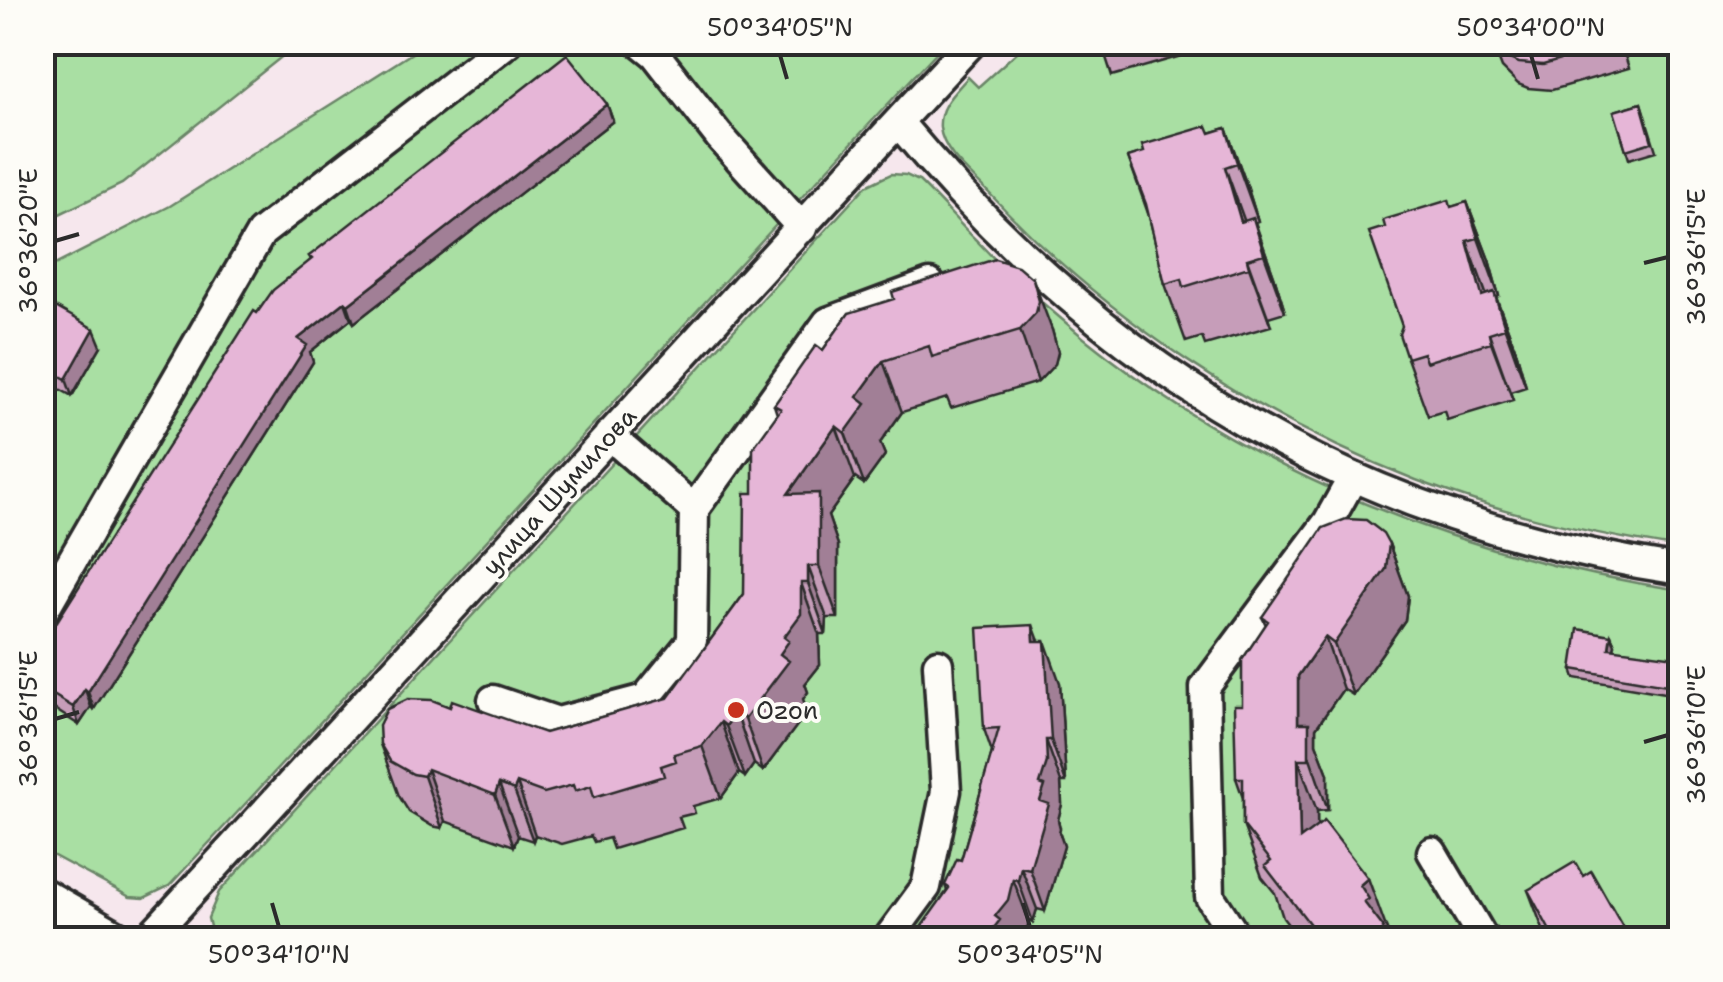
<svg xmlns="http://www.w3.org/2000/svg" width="1723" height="982" font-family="'Shantell Sans',sans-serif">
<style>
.green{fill:#a9dfa3;stroke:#6a8567;stroke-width:2.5}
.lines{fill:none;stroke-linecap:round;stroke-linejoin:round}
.street-casing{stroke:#2b2b2b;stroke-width:35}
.secondary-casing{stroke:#2b2b2b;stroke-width:45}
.street{stroke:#fdfcf7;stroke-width:28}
.secondary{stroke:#fdfcf7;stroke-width:38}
.wall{fill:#c69db9;stroke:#2b2b2b;stroke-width:2.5}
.shaded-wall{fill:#a17f96;stroke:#2b2b2b;stroke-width:2.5}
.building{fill:#e6b6d7;stroke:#2b2b2b;stroke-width:2.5}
.ticks{fill:none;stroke:#2b2b2b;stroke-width:4}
.poi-dot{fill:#c8321e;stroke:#fdfcf7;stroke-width:4}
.labels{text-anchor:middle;stroke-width:8;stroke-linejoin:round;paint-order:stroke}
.street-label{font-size:25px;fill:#2b2b2b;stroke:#fdfcf7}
.poi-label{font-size:25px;fill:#2b2b2b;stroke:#fdfcf7;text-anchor:start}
.neatline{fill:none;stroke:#2b2b2b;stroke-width:4}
.ticks-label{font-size:25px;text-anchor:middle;fill:#2b2b2b}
</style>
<rect width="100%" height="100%" fill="#f6e7ed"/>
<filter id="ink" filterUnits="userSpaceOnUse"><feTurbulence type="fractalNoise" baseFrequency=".01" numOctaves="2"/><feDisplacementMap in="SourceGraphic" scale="20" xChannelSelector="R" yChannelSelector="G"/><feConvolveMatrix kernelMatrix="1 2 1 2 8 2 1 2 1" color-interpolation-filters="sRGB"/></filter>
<g filter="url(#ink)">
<!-- green -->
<path class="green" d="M43,42h256v1l-177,141 -79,38z
M428,43h517c-261,278 -515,563 -776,843l-25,12 -14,-1 -87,-47v-579l127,-65z
M1027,43h653v505c-90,-14 -179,-35 -264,-68 -159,-62 -309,-161 -426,-286 -17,-18 -47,-40 -50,-66 -2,-22 15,-36 28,-51l10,10z
M891,174l15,1 13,6c20,19 38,40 58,60 33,35 70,66 107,97 171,138 381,220 596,252v349l-1467,1 -5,-22 11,-26 647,-706z"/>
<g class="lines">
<!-- street casing -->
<g class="street-casing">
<path id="street" d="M640,42l15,12 64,82 83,92
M898,122c210,252 456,399 782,448
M609,435l85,74
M42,613l219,-380 247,-191
M493,700l65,22 87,-23 47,-58 2,-132 134,-187 102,-38
M1432,852l52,88
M147,940c276,-298 548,-601 825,-898
M887,940l39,-53 20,-96 -8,-127
M1238,940l-28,-43 -5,-210 123,-165 25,-45"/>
</g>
<!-- secondary casing -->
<g class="secondary-casing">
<path id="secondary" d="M42,898l73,42"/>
</g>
<!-- street -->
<use href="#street" class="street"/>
<!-- secondary -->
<use href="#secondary" class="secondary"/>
</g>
<!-- wall -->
<path class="wall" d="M1101,42h129l-118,34z
M1492,42h133l-4,2 8,24 -77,22 -24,-2 -10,-4 -16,-16z
M1641,103l15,48 -27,8 -15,-48z
M607,104l6,17 -259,202 -3,-4 -41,33 3,10 -219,347 -3,-2 -12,18 -37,-24v-56l215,-332 54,-53 -2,-4z
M1226,128l21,58 11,35 -3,1 19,54 11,36 -17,5 3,9 -66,19 -3,-8 -16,5 -21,-58 -16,-68 -21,-59z
M1467,202l22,58 10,36 -3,1 20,54 10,36 -16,5 3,8 -66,20 -3,-9 -16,5 -21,-58 45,-151z
M42,305l59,41 -29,50 -30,-17z
M849,313l203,17 6,22 -3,12 -17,18 -87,26 -4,-10 -45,14 -22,31 5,12 -21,29 -9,-6 -27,38 10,29v73h-11l-1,16h-7l1,31 -15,19 3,8 -5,7 4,13 -44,59 -9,-7 -9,13 -6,-4 -18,25 -28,8 2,7 -16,4 4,11 -70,21 -4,-11 -15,4 -3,-6 -29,8 -27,-9 -2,6 -15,-5 -4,10 -69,-25 -3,7 -10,-2 -23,-14 -10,-16 -19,-52 70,-37 95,26 123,-35 76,-104 9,-101 24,-79 -3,-9 49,-55z
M1389,544l19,52 -3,24 -52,75 -10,-6 -27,39v15l12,31v36l-11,1v15l70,104 -2,2 2,8h-87l-17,-22 -8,-25 -13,-16 -19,-52v-27l-7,-20 6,-73 24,-80 -4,-8z
M1611,635l4,9 -1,5 65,17 -3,29 -101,-17 -3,-9z
M1039,641l21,42 6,99h-5l1,22 -4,16 2,8 -1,4 5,14 -19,65 -8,-2 -4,13 -86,-31 -2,-6 16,-25 31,-108 -8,-23z
M1583,876l47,64h-83l-19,-50z"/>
<!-- shaded-wall -->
<path class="shaded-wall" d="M607,104l6,17 -259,202 -6,-18z
M1226,128l21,58 11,35 -21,-58z
M1225,167l21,58 -5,-3z
M1467,202l22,58 10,36 -21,-58z
M1253,218l21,58 11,36 -21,-58z
M1467,241l21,58 -6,-3z
M1247,259l21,58 3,9 -22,-59z
M1033,279l19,51 6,22 -3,12 -17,18 -18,-52z
M1494,292l22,59 10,36 -21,-59z
M345,302l6,17 -41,33 3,10 -219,347 -6,-17 210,-353z
M94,329l7,17 -29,50 -6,-17z
M1489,333l21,59 3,8 -22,-58z
M883,361l19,51 -22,31 5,12 -21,29 -19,-51 12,-36z
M836,426l19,52 -27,38 10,29v73l-19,-52 -31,-72z
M1389,544l19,52 -3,24 -52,75 -19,-51z
M808,566l19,52 -1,16 -18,-51z
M801,583l18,51 1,31 -15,19 3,8 -5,7 4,13 -44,59 -18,-52 35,-65z
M1033,625l13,35 -1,-19 15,42 6,99 -15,-42 -17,-99z
M1611,635l4,9 -3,13 -3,-9z
M1325,637l18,52 -27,39v15l12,31v36l-30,-87v-47z
M1676,657l3,9 -3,29 -3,-9z
M85,689l6,18 -12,18 -6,-18z
M736,712l18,52 -9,13 -19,-51z
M721,722l18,51 -18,25 -19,-52z
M1046,740l15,42 1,22 -4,16 2,8 -1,4 5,14 -19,65 -15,-42 10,-68v-17z
M1298,759l19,52 1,79 -18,-51z
M427,769l18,52 -3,7 -18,-52z
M517,783l18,52 -2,6 -19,-51z
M499,784l19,52 -4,10 -19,-51z
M1021,867l16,42 -4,13 -15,-42z
M1368,878l19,52 -2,2 2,8h-10l-13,-38 -4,-17z
M1013,879l16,42 -5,19h-31l-3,-7 5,-17z"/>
<!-- building -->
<path class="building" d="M1101,42h33l-31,9z
M1492,42h127l1,1 -77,22 -24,-2 -10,-4z
M567,54l40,50 -259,201 -3,-3 -47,37 9,6 -219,347 -3,-3 -12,18 -31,-19v-43l212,-334 3,2 16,-23 39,-31 -3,-3z
M1641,103l11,39 -26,8 -12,-39z
M1207,126l3,7 16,-5 11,35 -12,4 16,55 12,-4 11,36 -17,5 2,8 -65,20 -2,-8 -17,5 -19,-80 -18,-47 16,-5 -2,-7z
M1449,200l2,7 16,-5 11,36 -11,3 15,55 12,-4 11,36 -16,5 2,9 -65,20 -3,-9 -16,5 -8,-24 3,-8 -33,-94 16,-5 -2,-7z
M995,259l23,7 15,13 6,22 -3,12 -16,17 -88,27 -3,-11 -46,15 -26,36 9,7 -21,29 -9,-7 -48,68 31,-1v73h-11v17h-7v31l-17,23 5,4 -9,13 9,7 -44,58 -9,-7 -10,14 -5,-4 -19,24 -28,8 2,7 -15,5 3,10 -70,21 -3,-11 -16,5 -2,-6 -29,8 -27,-10 -3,7 -15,-6 -4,11 -68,-26 -3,7 -11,-2 -23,-13 -10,-17 -1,-19 8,-16 21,-10 24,1 18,7 2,-7 93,33 123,-35 76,-104 1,-101h8v-45l28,-39 -7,-4 42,-60 7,5 26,-37 45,-14 -2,-7z
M1680,286v39l-13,-35z
M45,301l49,28 -28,50 -24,-13v-61z
M1346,519l20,1 17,13 6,11 -3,25 -52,75 -9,-7 -27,39v47h11v36h-11l2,80 24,-18 44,57 -8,7 9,14 -5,3 19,25v13h-61l-57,-74 6,-5 -28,-36v-47h-7l-2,-73h8v-45l26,-39 -6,-4 61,-89z
M1033,625l1,16h11l6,99h-5l1,22 -7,22 5,2 -5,15 9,3 -19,65 -9,-2 -3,13 -5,-1 -5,21 -13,16 5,4 -10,13 7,5 -1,2h-84l37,-52 -4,-3 12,-26 4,1 38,-132 -15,1 -6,-101z
M1578,629l33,6 -2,13 67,9 -3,29 -101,-17z
M1575,862l8,14 8,-5 39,69h-75l-27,-50z"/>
</g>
<!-- ticks -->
<path class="ticks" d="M780,55l7,24M1531,55l7,24M55,241l24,-7M1644,263l24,-6M55,719l24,-7M1644,742l24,-7M272,903l7,24M1023,903l7,24"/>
<!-- markers -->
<circle class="poi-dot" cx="736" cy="710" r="10"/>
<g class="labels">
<!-- street labels -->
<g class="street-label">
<text transform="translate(559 491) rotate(-48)" y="9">улица Шумилова</text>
</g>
<!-- poi labels -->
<g class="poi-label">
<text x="756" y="719">Ozon</text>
</g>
</g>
<!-- margin -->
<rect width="1723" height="982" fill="none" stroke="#fdfcf7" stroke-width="110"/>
<rect x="55" y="55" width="1613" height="872" class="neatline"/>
<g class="ticks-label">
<text x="780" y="36">50°34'05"N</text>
<text x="1531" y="36">50°34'00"N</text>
<text transform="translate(28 241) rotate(-90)" y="9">36°36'20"E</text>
<text transform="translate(1696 257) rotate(-90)" y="9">36°36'15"E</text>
<text transform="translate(28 719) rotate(-90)" y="9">36°36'15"E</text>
<text transform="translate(1696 735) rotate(-90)" y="9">36°36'10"E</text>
<text x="279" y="963">50°34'10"N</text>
<text x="1030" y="963">50°34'05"N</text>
</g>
</svg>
